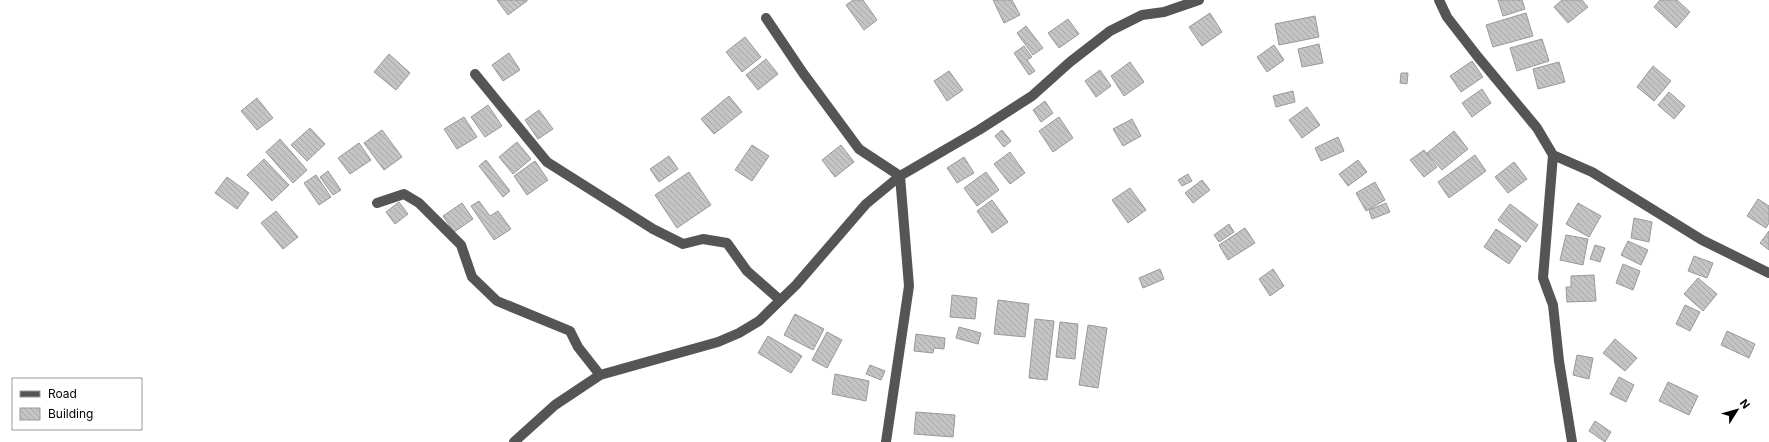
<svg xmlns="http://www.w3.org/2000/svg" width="1769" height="442" font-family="Inter,sans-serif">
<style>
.building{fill:url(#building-back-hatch);stroke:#999}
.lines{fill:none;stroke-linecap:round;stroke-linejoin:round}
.minor{stroke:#555;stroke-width:10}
</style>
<defs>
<pattern id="building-back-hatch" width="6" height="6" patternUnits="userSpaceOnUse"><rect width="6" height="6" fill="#c4c4c4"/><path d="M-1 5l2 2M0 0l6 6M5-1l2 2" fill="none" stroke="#a7a7a7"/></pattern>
</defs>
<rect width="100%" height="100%" fill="#fff"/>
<!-- building -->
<path class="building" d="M497,0h30v1l-19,14z
M853,0h10l14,20 -13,10 -18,-25z
M993,0h19l8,15 -16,8z
M1498,0h24l3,9 -22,7z
M1562,0h20l6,7 -20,16 -14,-16z
M1660,0h17l13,12 -14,16 -22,-21z
M1210,13l12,19 -20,14 -13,-19z
M1526,13l7,23 -40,11 -7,-22z
M1315,16l4,21 -40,8 -4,-21z
M1068,19l11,15 -20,14 -11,-15z
M1026,26l17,22 -10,7 -16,-22z
M745,37l16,20 -19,15 -16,-20z
M1542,39l7,22 -32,10 -7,-23z
M1319,44l4,19 -21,4 -4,-18z
M1274,45l10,15 -17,12 -10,-15z
M1024,46l8,11 -5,3 8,11 -6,4 -15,-22z
M509,53l11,17 -17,11 -11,-16z
M389,54l21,19 -14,17 -22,-18z
M766,59l12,15 -20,16 -12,-15z
M1472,61l11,16 -22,15 -11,-16z
M1130,62l14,20 -20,14 -13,-20z
M1559,62l6,20 -27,7 -5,-20z
M1653,66l18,15 -17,20 -17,-14z
M1100,70l11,16 -15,11 -11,-16z
M949,71l14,19 -16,11 -13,-20z
M1401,73h7l-1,11 -7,-1z
M1482,89l9,14 -19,14 -10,-14z
M1293,91l2,11 -19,5 -3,-11z
M1669,92l16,14 -11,13 -16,-14z
M729,96l13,16 -28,22 -13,-15z
M257,98l16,20 -16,12 -16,-19z
M1045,101l8,12 -12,9 -8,-12z
M488,105l14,21 -17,11 -14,-20z
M1307,107l13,18 -18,13 -13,-18z
M539,110l14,19 -15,10 -13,-19z
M464,117l13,20 -20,12 -13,-20z
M1059,117l14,21 -20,14 -14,-21z
M1132,119l9,17 -18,10 -10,-17z
M310,128l15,16 -18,17 -16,-16z
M382,130l20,27 -18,13 -20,-27z
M1002,130l9,11 -7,6 -9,-11z
M1454,131l14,18 -26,21 -15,-17z
M1338,137l6,14 -23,10 -6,-13z
M280,139l27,31 -14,13 -27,-31z
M517,142l14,17 -18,15 -14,-17z
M359,143l12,17 -21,14 -12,-16z
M752,145l17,11 -17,25 -17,-11z
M841,145l13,17 -19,15 -13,-17z
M1424,150l13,17 -13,10 -14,-17z
M1010,152l15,21 -15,11 -16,-20z
M1475,155l11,16 -37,27 -11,-16z
M669,156l9,13 -19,13 -9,-13z
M964,157l10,16 -17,10 -10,-15z
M264,159l25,26 -17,16 -25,-26z
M486,160l24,31 -7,6 -24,-31z
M1358,160l9,12 -19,14 -9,-12z
M535,161l13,19 -21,15 -13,-19z
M1514,162l13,17 -19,14 -13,-16z
M328,171l13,19 -8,5 -13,-18z
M689,172l22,33 -34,23 -22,-33z
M986,172l13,18 -22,16 -13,-18z
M1188,174l4,7 -10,5 -4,-6z
M316,175l15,22 -12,8 -15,-22z
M227,177l22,16 -12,16 -22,-16z
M1202,180l8,10 -17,13 -8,-10z
M1375,182l10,18 -19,11 -10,-18z
M1130,188l16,22 -18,13 -16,-23z
M1758,199l11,7v17l-3,5 -19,-12z
M992,200l16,22 -16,11 -15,-22z
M479,201l11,15 8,-5 13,18 -17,11 -23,-34z
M399,202l9,12 -13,10 -9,-12z
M462,203l11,16 -19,13 -11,-16z
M1386,203l4,9 -18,7 -3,-9z
M1578,203l23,13 -12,21 -23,-13z
M1510,204l28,21 -12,17 -28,-22z
M276,211l22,26 -15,12 -22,-26z
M1634,218l18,4 -3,20 -18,-4z
M1229,224l5,8 -15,10 -5,-7z
M1245,228l10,15 -27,17 -9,-15z
M1496,229l25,17 -12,18 -25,-17z
M1769,231v19l-9,-7z
M1566,235l22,4 -5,26 -23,-5z
M1628,241l20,9 -7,15 -20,-10z
M1595,245l10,3 -5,14 -10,-3z
M1694,256l19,7 -6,15 -19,-7z
M1623,264l17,7 -7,19 -17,-7z
M1160,269l4,10 -21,9 -4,-10z
M1273,269l11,17 -14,10 -11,-17z
M1594,275l2,26 -29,1 -1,-15h5v-11z
M1698,278l19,16 -14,17 -19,-17z
M952,295l25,3 -2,21 -25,-2z
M998,300l31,4 -4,33 -31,-3z
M1685,305l15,7 -10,19 -14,-7z
M795,314l29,15 -11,21 -29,-15z
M1035,319l19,2 -7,59 -18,-2z
M1060,322l18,2 -3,35 -19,-2z
M1088,325l19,3 -9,60 -19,-3z
M959,327l22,6 -3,11 -22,-6z
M1727,331l28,13 -6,14 -28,-13z
M827,332l15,8 -15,28 -15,-8z
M916,334l29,4 -1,11 -10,-1 -1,5 -19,-2z
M768,336l34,20 -11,17 -33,-20z
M1615,339l22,19 -12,13 -22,-18z
M1577,355l16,3 -4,21 -16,-4z
M870,365l15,6 -4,9 -15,-6z
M835,374l34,7 -3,20 -34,-7z
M1619,377l15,8 -8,17 -16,-8z
M1668,382l30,14 -9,19 -30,-14z
M916,412l39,3 -2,22 -39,-3z
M1595,421l16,11 -6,10 -16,-11z"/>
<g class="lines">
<!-- minor -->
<path class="minor" d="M1439,0l8,17 31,40 59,71 16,27 39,17 110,68 67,33
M766,18l37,55 56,76 41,27 9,110 -23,156
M475,74l72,88 106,67 30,15 20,-5 24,4 20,28 33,29
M1553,155l-10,123 10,27 6,56 13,81
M377,203l27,-9 15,9 42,42 11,32 25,24 73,30 8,16 22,28
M514,442l41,-37 45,-30 118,-33 21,-9 20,-12 37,-36 70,-81 34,-28 79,-46 53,-34 38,-34 40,-31 32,-16 22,-3 35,-12"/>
</g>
<!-- legend -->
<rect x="12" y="378" width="130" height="52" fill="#ffffff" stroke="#999999"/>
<rect x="20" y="391" width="20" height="6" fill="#555555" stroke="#999999"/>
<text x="48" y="398" font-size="12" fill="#000000">Road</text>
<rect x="20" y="408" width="20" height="12" fill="url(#building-back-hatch)" stroke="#999999"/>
<text x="48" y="418" font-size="12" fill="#000000">Building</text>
<!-- north arrow -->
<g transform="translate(1737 410) rotate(53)" stroke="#ffffff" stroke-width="3" paint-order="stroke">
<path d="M0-3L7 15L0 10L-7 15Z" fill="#000000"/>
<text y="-6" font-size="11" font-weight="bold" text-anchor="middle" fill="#000000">N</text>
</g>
</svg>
